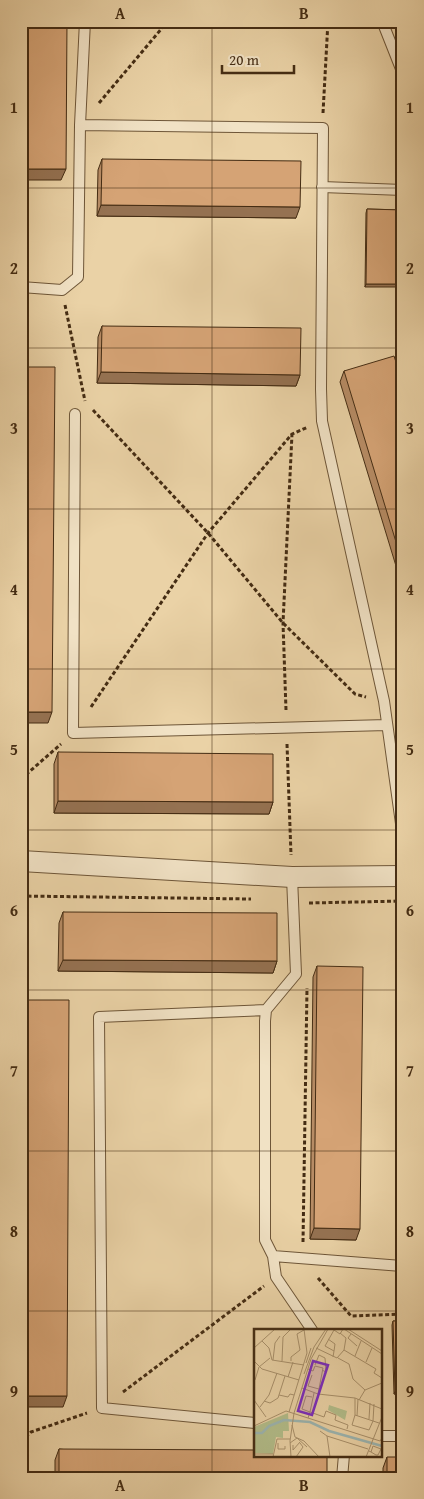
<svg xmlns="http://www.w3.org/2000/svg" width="424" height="1499" font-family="'Gentium Book Plus',serif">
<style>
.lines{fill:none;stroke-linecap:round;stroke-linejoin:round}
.lane-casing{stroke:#6e5638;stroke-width:12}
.street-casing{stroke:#6e5638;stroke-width:22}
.path{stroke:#442c13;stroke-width:3;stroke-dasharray:4 2.5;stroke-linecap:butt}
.lane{stroke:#f1e2c5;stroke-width:10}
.street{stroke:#f1e2c5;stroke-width:20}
.wall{fill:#b78c65;stroke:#442c13}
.shaded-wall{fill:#957252;stroke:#442c13}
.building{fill:#d5a375;stroke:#442c13}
.grid{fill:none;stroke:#442c13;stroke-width:1;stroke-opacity:0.55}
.inset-river{fill:none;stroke:#9bb5b1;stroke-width:2.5}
.inset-road{fill:none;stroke:#a8906b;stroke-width:1}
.view{fill:#7b2cbf;fill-opacity:0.15;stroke:#7b2cbf;stroke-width:2.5}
.inset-edge{fill:none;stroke:#442c13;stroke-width:2.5}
.neatline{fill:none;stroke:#442c13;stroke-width:2}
.grid-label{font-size:16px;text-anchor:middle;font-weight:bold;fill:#442c13}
</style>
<rect width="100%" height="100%" fill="#ead2a6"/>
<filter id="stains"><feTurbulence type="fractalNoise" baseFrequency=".004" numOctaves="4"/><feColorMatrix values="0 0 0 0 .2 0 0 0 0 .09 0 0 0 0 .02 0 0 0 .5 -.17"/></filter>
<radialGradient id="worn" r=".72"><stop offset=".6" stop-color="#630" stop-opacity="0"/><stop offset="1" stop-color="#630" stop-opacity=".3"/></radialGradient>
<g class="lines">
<!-- lane casing -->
<g class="lane-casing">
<path id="lane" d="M382,21l21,53
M80,125l5,-104
M322,187l81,3
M21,287l41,3 16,-13 2,-152 243,3 -2,261 1,32 62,280 19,137
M75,414l-2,319 314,-8
M292,877l4,97 -30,36 -1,11v219l8,16 3,21 36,53
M273,1256l129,10
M255,1423l-153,-15 -3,-391 167,-7
M380,1436h23
M342,1478l2,-23"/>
</g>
<!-- street casing -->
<g class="street-casing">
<path id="street" d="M21,861l271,16 111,-1"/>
</g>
<!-- path -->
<path class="path" d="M99,103l69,-82
M323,113l5,-92
M65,305l20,96
M93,410l115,123 75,90 72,71 11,3
M91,707l117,-174 84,-99 16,-7
M286,710l-3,-87 9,-189
M287,744l4,111
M21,779l40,-35
M21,896l230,3
M309,903l94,-2
M303,1242l4,-254
M318,1278l33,38 52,-2
M123,1392l141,-106
M21,1442l10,-10 56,-19"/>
<!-- lane -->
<use href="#lane" class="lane"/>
<!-- street -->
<use href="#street" class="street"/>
</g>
<!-- wall -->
<path class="wall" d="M102,159l194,59 -199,-2 1,-46z
M367,209l36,1 -38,77 1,-74z
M102,326l198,49 -4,11 -199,-3 1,-46z
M344,371l59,13v205l-63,-207z
M58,752l215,50 -4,12 -215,-1v-49z
M63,912l214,49 -4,12 -215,-2 1,-48z
M317,966l39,274 -46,-1 3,-262z
M393,1321h10v73h-9l-2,-69z
M59,1449l268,29h-272v-18z
M387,1457l16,21h-20v-10z"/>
<!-- shaded-wall -->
<path class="shaded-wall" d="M21,169h45l-5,11h-40z
M101,205l199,2 -4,11 -199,-2z
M366,284h37v3h-38z
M101,372l199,3 -4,11 -199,-3z
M21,712h31l-4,11h-27z
M58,801l215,1 -4,12 -215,-1z
M63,960l214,1 -4,12 -215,-2z
M314,1228l46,1 -4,11 -46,-1z
M395,1391h8v3h-9z
M21,1396h46l-4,11h-42z"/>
<!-- building -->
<path class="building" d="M21,21h46l-1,148h-45z
M102,159l199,2 -1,46 -199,-2z
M367,209l36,1v74h-37z
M102,326l199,2 -1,47 -199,-3z
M394,356l9,28v181l-59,-194z
M21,367h34l-3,345h-31z
M58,752l215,2v48l-215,-1z
M63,912l214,1v48l-214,-1z
M317,966l46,1 -3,262 -46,-1z
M21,1000h48l-2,396h-46z
M393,1321h10v70h-8z
M59,1449l196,1v5h72v23h-268z
M387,1457h16v21h-16z"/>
<!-- grid -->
<path class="grid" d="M212,21v1457M21,188h382M21,348h382M21,509h382M21,669h382M21,830h382M21,990h382M21,1151h382M21,1311h382"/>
<!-- overview -->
<g transform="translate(254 1329)">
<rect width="128" height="128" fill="#ead2a6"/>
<path d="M75,76l18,6 -2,9 -17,-10zM34,84l1,18h-6v7l-7,-1 -3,17 -19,-1v-26z" fill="#b2bd8a"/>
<path class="inset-river" d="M0,104h8l7,-7 15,-6 26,2 19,9 53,15"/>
<path class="inset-road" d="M90,0l38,25M94,0l34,22M97,5l-3,4 9,8M74,10l7,5 -1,7M8,12l7,7 3,12 32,5M0,19l21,-19M62,19l21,10 7,-8 2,-12 -6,-5M90,21l32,19 -2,4 8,5M101,27l6,-15M79,28l1,-6 -9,-5 9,-16 6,4 3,-5M84,29l11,6 4,15 12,11M19,31l2,-17 5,-7M0,32l8,8 37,11M28,32l1,-24 8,-8M37,32v-4l9,-7 -3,-16 7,-4M112,33l6,-14M52,34l5,-15M61,36l4,-10 6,3 1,14 -4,-2M54,40l5,2 2,-5 8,2 -5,26M50,45l10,-27 12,-18M58,46l-4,11 11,3M34,48l5,-15M1,51l4,-13 11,-9M48,59l16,6 37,4 27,11M25,66l9,2 2,-3 4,1M0,71l12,17M105,71l6,-10 17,-7M10,72l6,2 8,-5 7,-22M120,75l-1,17 6,2M6,78l9,-12 8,-22M35,83l18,-59 -3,-24M56,83l-8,-3 4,-13 6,1M56,83l4,-19M101,86l18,6 -4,9 -17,-5zM101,86v-17M103,87l1,-17M54,89l2,-6 14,5 2,-6 10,4 -1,5 13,5 -1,4M115,90l1,-16M38,96l3,12 9,4 15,16M0,97l32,-15 94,30 2,-3M66,102l7,5 41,13M73,107l3,21M24,114v6h7v-3M36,114l7,-5 10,9M39,116v5l7,-8M115,122l2,1 5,3h2l3,-6 -8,-3 -2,6M0,125h19M19,128l4,-18h13M37,128l-1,-16 4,-28 17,-54 17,-30M42,128l7,-10 -3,-4M112,128l16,-40"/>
<path class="view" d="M59,32l15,4 -16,50 -14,-4z"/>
<rect width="128" height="128" class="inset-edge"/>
</g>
<!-- margin -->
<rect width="424" height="1499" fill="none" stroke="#ead2a6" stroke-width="55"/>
<!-- scale -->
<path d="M222 65v8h72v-8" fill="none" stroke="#442c13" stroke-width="2.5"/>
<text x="229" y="65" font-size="15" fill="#442c13" stroke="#f1e2c5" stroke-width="4" paint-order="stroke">20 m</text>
<rect x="28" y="28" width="368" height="1444" class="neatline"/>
<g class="grid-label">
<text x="120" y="19">A</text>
<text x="304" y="19">B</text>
<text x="14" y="113">1</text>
<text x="410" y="113">1</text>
<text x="14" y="274">2</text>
<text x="410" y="274">2</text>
<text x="14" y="434">3</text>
<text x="410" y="434">3</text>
<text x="14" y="595">4</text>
<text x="410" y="595">4</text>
<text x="14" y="755">5</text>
<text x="410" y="755">5</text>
<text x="14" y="916">6</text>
<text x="410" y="916">6</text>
<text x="14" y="1076">7</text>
<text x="410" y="1076">7</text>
<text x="14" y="1237">8</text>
<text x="410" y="1237">8</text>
<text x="14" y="1397">9</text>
<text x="410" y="1397">9</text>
<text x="120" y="1491">A</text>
<text x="304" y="1491">B</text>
</g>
<rect width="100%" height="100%" filter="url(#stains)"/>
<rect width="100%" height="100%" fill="url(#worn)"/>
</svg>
